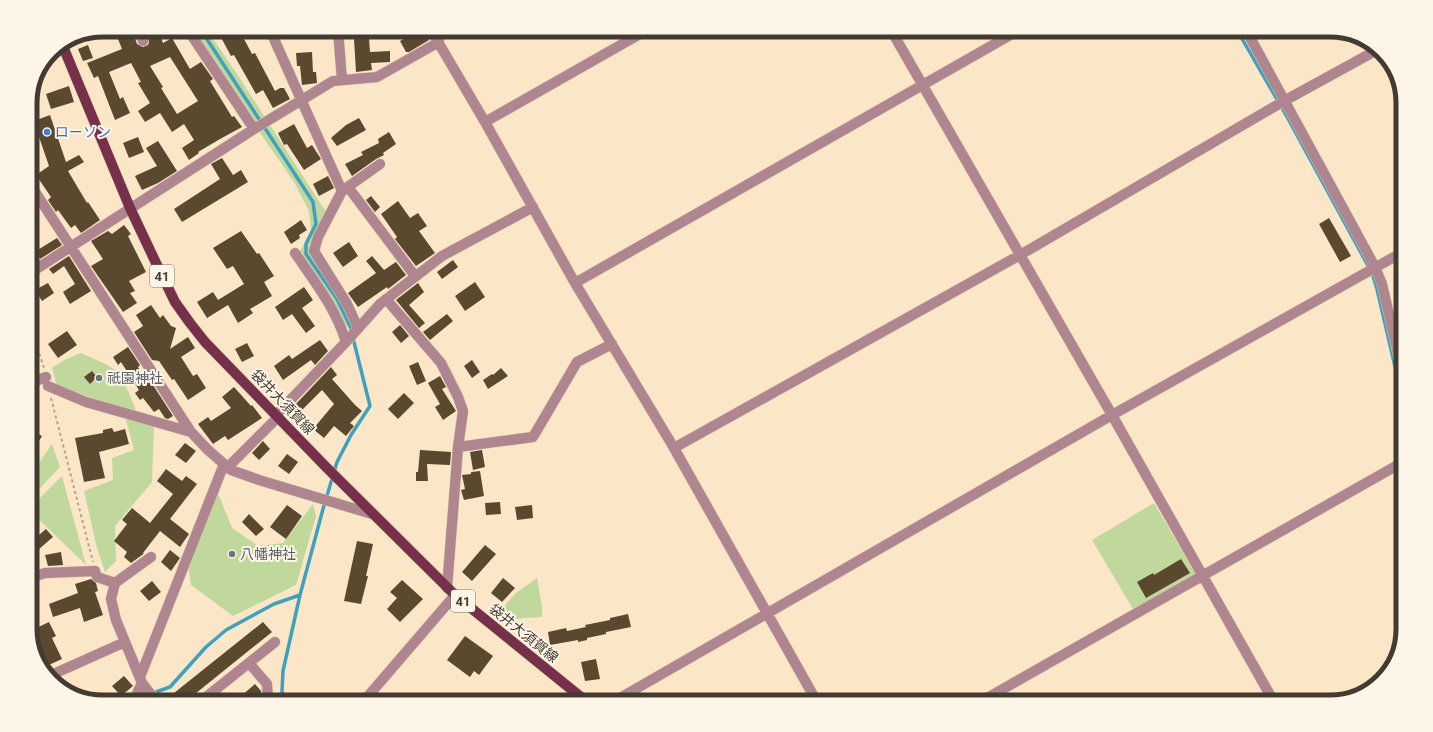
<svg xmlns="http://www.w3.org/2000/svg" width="1433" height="732" font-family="Roboto,'Noto Sans JP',sans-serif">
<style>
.green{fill:#c0d89b}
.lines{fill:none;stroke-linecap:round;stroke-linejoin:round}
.stream{stroke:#41a1bc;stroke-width:3.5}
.building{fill:#5a482f;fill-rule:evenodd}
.minor-casing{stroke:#d6c4aa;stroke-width:11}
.major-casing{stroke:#d6c4aa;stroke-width:11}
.path{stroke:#b3a38c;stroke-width:2;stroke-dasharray:3 3;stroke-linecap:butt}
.minor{stroke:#af8590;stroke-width:10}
.major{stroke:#773049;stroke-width:10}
.shop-dot{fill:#3f7fe0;stroke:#fef5e9;stroke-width:1.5}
.worship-dot{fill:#6b7280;stroke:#fef5e9;stroke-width:1.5}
.labels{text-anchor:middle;stroke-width:4;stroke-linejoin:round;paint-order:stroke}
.shield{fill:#fef5e9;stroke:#7c7368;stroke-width:1}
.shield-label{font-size:13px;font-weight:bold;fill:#443b30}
.shop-label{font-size:14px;fill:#366cbe;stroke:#fef5e9;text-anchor:start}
.worship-label{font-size:14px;fill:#5b616d;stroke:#fef5e9;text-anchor:start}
.street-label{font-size:14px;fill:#443b30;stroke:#fef5e9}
.rim{fill:none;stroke:#443b30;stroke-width:5}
</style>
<rect width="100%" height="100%" fill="#fbe6c8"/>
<!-- green -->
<path class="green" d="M189,30h18l30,44 89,138 -14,38 45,76 -13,1 -45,-74 12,-23 -2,-19 -15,-29z
M81,353c10,5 22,9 31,15 13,8 20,35 27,49l-60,-24 -21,-3 -6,-22 12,-8z
M125,416l29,10 -2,56 -37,44 1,35 -11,11 -8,-24 -13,-57 29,-11 -1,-22 22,-8z
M52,444l8,23 -30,32v-23z
M62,476l24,89 -56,-54v-3z
M215,486l17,42 26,18 25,-3 30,-39 3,12 -20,69 -63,31 -42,-31 -4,-28z
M1154,503l42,71 -63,35 -41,-69z
M537,578l5,29v10l-29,2 -13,-8 16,-18z"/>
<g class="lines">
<!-- stream -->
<path class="stream" d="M201,30l112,172 3,22 -10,20v10l31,45 13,27 20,80 -19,29 -14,27 -14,47 -23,86 -17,76 -1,20 2,11
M1237,30l49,85 86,158 5,16 26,112
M145,702l11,-10 14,-5 36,-40 20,-17 48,-26 26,-9"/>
</g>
<!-- building -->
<path class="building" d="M127,30h5l5,14 6,3 5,-2 1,-3 -4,-12h13l5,13 9,-5 15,26 3,5 11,-7 12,17 -3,2 22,36 2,-1 8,11 -22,12 -22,13 1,1 -10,7 -7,-12 12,-8 -10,-16 -12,8 -12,-19 -15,9 -7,-11 12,-8 -12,-20 3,-1 -10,-19 -22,9 9,22 2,5 3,-2 7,16 -15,7 -17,-44 -4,2 -7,-15 35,-14 -6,-15zM170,57l28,44 -21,13 -16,-26 2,-1 -13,-21z
M217,30h44l-17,9 8,15 3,-1 20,38 5,-3h4l6,11 -17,9 -10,-18 -7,4 -22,-39 -3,1z
M420,30h4l5,10 -20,12h-3l-6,-11z
M369,38l1,14 20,-1v11l-19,1 1,7 -16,2 -2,-33z
M88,45l5,13 -10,3 -5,-12z
M312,52l1,20h3l1,11 -15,2 -2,-19h-3l-1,-13z
M69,86l5,16 -23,7 -5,-15z
M50,115l16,47 13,-7 5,7 -16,9 19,32 1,-1 12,18 -19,13 -6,-8 -4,3 -13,-18 -2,2 -8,-12 3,-3 -15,-22 13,-9 -10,-29 -9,3v-12l6,-1 -2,-6z
M359,118l7,12 -29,16 -6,-8 15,-13z
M294,124l13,24 5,-3 9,14 -17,11 -17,-26 -3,1 -6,-12z
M389,132l7,12 -13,9 1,2 -8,4 -24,17 -7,-12 18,-9 -2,-3 18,-9 -1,-4z
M138,137l6,15 -15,6 -6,-15z
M158,141l19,30 -19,12 -16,7 -7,-14 22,-10 -11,-18z
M222,158l11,17 8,-5 7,12 -66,40 -8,-13 46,-30 -9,-15z
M328,176l6,12 -15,8 -6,-12z
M371,196l9,11 -5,5 -9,-12z
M398,201l12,17 8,-5 9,13 -8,5 16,22 -19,13 -21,-27 2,-2 -16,-23z
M1329,218l22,38 -11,6 -21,-38z
M301,220l6,10 -8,5 1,3 -9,6 -7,-12z
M124,225l7,9 -3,2 18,36 -17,9 6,10 -5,2 7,10 -14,9 -32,-46 12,-7 -12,-18 17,-10 4,3z
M241,231l16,23 2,-1 15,23 -10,6 8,14 -22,13 3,4 -15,10 -10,-18 -21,13 -10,-16 16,-10 5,8 26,-16 -11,-18 -6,3 -14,-21z
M57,238l5,7 -22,14 -4,-8z
M349,242l9,14 -15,11 -10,-14z
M69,256l22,35 -21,13 -7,-12 12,-8 -11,-18 -11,8 -4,-5z
M372,256l12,14 12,-8 10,13 -18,14 -1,-2 -29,20 -10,-14 28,-20 -10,-12z
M453,260l5,7 -16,12 -5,-7z
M475,282l10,15 -20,14 -10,-15z
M48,283l6,10 -12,8 -7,-11z
M418,283l6,9 -15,13 16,18 -6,5 -23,-28z
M304,287l9,13 -11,8 13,18 -9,7 -14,-19 -9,6 -8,-13z
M151,305l9,13 3,-3 8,11 5,2 -6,21 18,-12 7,11 -14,9 12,19 4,-2 9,14 -18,12 -14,-21 -2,1 -13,-19 -7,-1 -18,-28 9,-6 -7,-11z
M447,314l6,7 -23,19 -7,-8z
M400,325l9,11 -8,7 -9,-11z
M67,331l10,14 -19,13 -10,-14z
M320,340l8,11 -13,14 -4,-5 -28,20 -9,-14 15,-11 3,4z
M247,343l7,13 -12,6 -7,-13z
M128,347l12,18 -2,2 10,16 3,-1 22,34 -5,3 -3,-1 -6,-9 -5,3 -11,-14 -3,2 -5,-7 4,-3 -18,-28 -3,3 -5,-8z
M472,360l8,12 -8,6 -8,-12z
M418,362l8,19 -9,4 -8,-19z
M331,367l6,8 -5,4 23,26 7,6 -12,12 4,3 -8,10 -12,-10 -10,12 -11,-9 21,-25 -12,-14 -22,22 -6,-6z
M501,368l7,8 -20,13 -5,-9 9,-6 1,1z
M92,371l5,6 -7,7 -6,-7z
M440,376l6,11 -4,2 14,22 -13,9 -8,-13 5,-3 -12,-21z
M234,387l17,19 1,-1 10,13 -34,22 -3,-4 -12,8 -15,-20 10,-7 3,4 20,-13 -9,-11z
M404,393l10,10 -16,16 -10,-10z
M112,428l2,4 11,-3 4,15 -30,8 6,26 -21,4 -9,-44 28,-5v-3z
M30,430l12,6 -12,20z
M263,441l7,8 -11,11 -7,-7z
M185,443l11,8 -10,12 -11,-8z
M420,450l31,2 -1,13 -23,-1 1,17h-12v-9h2z
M482,450l3,17 -12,3 -3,-18z
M287,454l11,8 -9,12 -11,-8z
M166,469l16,12 4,-5 11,8 -27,35 19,15 -9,13 -20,-16 -17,22h1l-2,2 -11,8 -7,-6 3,-5 -13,-11 13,-17 -5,-4 10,-12 18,15 23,-29 -16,-13z
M480,471l4,25 -20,4 -3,-10 4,-1 -3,-14 9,-1v-2z
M500,502l1,12 -15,1 -1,-12z
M287,505l15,11 -16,23 -16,-12z
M532,505l1,13 -16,2 -2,-13z
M249,514l15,15 -8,7 -14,-14z
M46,529l7,8 -14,12 -7,-8z
M357,541l16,3 -7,32h2l-7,28 -17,-3z
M485,545l11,9 -24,27 -10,-9z
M170,550l10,8 -9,13 -10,-9z
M61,552l2,13 -15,1 -3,-11z
M1181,559l9,14 -44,25 -9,-16 16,-9 1,2z
M503,578l12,10 -13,14 -11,-9z
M91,579l5,4 2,8 -3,1 8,23 -19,7 -4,-14 -27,9 -4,-13 29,-11 -3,-9z
M402,580l21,19 -23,23 -13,-13 10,-11 -7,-6z
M152,581l9,11 -12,9 -9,-10z
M628,614l3,13 -25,5v2l-19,4v2l-9,2v-2l-28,5 -2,-13 18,-4 1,3 19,-4 -1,-2 25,-5v-2z
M49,622l7,14 -4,2 10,21 -20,9 -12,-37z
M263,622l9,10 -87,70h-3l-8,-9z
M465,636l28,20 -14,19 -5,-4 -4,6 -23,-17z
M596,659l4,20 -15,2 -4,-19z
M124,676l9,10 -12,10 -9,-10z
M255,684l6,7v6l-6,5h-21z"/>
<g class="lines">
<!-- minor casing -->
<g class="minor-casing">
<path id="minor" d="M138,30l5,11
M188,30l66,99
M270,30l72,161 38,-27
M338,30l4,50
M431,30l54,92 90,161 99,165 143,254
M891,30l221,385 162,287
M1246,30l129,237 7,17 21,92
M485,122l162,-92
M30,184l161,248 17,18 23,20 28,10 113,34
M348,187l67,89
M342,191l-24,46 -4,14 33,53 11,24
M295,253c20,29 41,56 51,89
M30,273l224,-144 79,-48 44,-4 62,-35
M575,283l444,-253
M386,299l55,64 17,34 5,14 -5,36 -11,141
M30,383l16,-6
M48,386l38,16 105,30
M276,415l70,-73 34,-38 62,-48 91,-49
M458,447l75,-10 44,-75 35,-18
M674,448l346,-193 264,-154 93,-51
M228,467l50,-50
M151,557l-36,26 -4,16 5,21 26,63 15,19
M30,578l15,-5 50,-2 2,6 18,6
M249,663l18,21 1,18
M49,676l76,-34
M140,677l84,-213
M133,702l9,-19
M200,702l75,-60
M363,702l92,-107
M613,702l499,-287 291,-163
M980,702l423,-240"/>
</g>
<!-- major casing -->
<g class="major-casing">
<path id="major" d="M62,44l68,164 26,55 19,39 15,21 15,19 121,125 129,128 132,107"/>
</g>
<!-- path -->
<path class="path" d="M30,325l14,43
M51,398l42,164"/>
<!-- minor -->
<use href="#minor" class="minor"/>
<!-- major -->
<use href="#major" class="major"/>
</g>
<!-- markers -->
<circle class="shop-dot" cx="47" cy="132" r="4"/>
<g class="worship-dot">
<circle cx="99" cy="378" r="4"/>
<circle cx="232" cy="554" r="4"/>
</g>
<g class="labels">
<!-- shield labels -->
<g class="shield">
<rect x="150" y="265" width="24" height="22" rx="3"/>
<rect x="451" y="590" width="24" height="22" rx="3"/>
</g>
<g class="shield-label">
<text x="162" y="281">41</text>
<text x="463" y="606">41</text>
</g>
<!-- shop labels -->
<g class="shop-label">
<text x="55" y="137">ローソン</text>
</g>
<!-- worship labels -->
<g class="worship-label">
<text x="107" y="383">祇園神社</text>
<text x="240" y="559">八幡神社</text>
</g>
<!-- street labels -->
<g class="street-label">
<text transform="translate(283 402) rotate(46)" y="5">袋井大須賀線</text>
<text transform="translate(524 633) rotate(39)" y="5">袋井大須賀線</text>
</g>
</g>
<!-- crop -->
<path d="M0 0H1433V732H0ZM103 37H1330A66 66 0 0 1 1396 103V629A66 66 0 0 1 1330 695H103A66 66 0 0 1 37 629V103A66 66 0 0 1 103 37Z" fill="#fef5e9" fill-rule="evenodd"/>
<path class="rim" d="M103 37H1330A66 66 0 0 1 1396 103V629A66 66 0 0 1 1330 695H103A66 66 0 0 1 37 629V103A66 66 0 0 1 103 37Z"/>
</svg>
